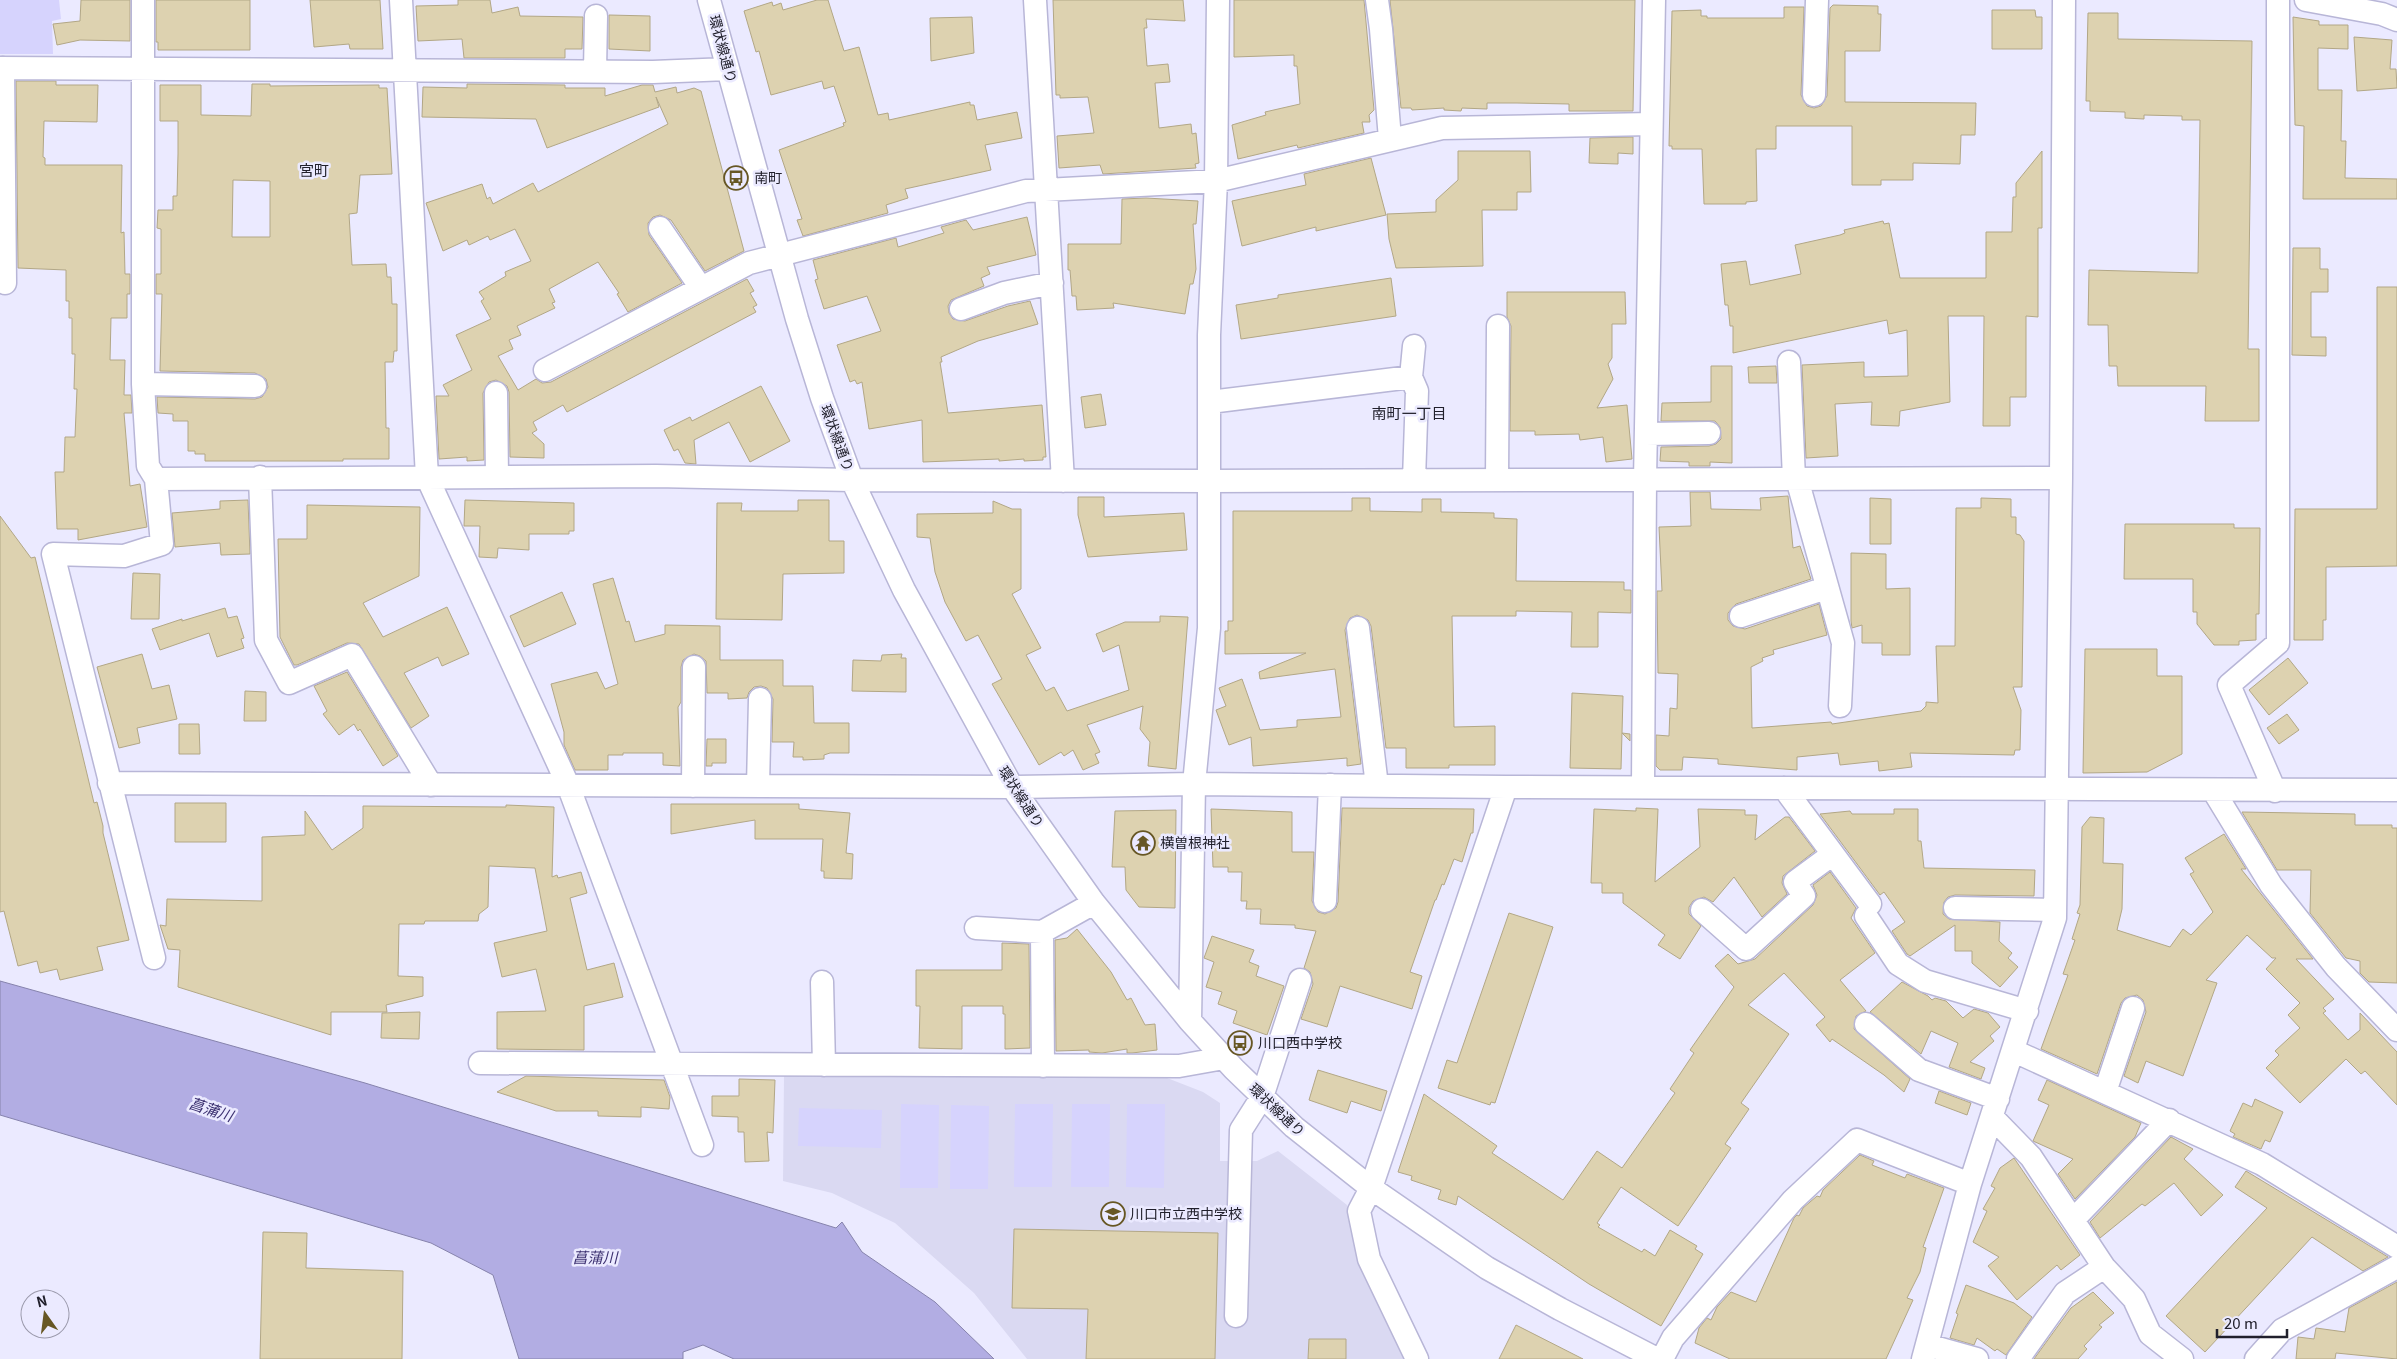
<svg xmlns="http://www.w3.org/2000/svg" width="2397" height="1359" font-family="Georgia,'Noto Sans JP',serif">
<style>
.built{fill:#dad9f2}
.green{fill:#d6d3fd}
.water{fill:#b2ade3;stroke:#8683ac}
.building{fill:#ddd2b0;stroke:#b2a786;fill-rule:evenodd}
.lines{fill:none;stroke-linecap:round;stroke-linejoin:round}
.minor-casing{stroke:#b8b6d7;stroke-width:25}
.minor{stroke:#fff;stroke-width:22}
.labels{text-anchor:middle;stroke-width:5;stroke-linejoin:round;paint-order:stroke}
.street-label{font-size:14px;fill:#21202c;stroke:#ebeaff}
.poi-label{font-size:14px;fill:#21202c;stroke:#ebeaff;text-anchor:start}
.neighbourhood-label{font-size:15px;fill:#21202c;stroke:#ebeaff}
.water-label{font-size:15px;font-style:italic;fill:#3c3171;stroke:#ebeaff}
</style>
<rect width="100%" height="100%" fill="#ebeaff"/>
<!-- built -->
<path class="built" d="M784,1076h378l41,16 17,11v58h37l21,-10 69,54 14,60 45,94h-379l-53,-66 -79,-70 -63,-30 -49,-12z"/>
<!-- green -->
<path class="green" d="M0,0h59l2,19 -9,2 1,33h-53z
M901,1104l38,1 -1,83h-38z
M1015,1104h38l-1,83h-38z
M1072,1104h38l-1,83h-38z
M1127,1104h38l-1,84 -38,-1z
M951,1105l38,1 -1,83h-38z
M799,1108l83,2 -1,38 -83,-2z"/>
<!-- water -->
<path class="water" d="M0,981l365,102 471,145 6,-6 20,30 73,50 59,57h-260l-31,-14 -20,7v7h-164l-26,-84 -62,-32 -431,-128z"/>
<!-- building -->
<path class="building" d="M81,0h49v41l-50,-1 -23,5 -4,-21 27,-3z
M156,0h94v50h-92v-8h-2z
M310,0h70l3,49h-33l-1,-5 -35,3z
M458,0h32l2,13 26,-6 2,9 63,1 -1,32h-17v9h-101l-2,-19 -44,2 -2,-35 42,-1z
M817,0h11l16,51 15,-4 19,68 10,-2 1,7 81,-18v3h4l3,15 40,-8 5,26 -37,7 6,25 -86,19 3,9 -22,7 2,8 -85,23 -6,-16 5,-1 -23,-69 65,-24 -1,-3 3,-1 -12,-36 -10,3 -2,-8 -51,14 -12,-44 -3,1 -12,-41 28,-9 1,4 8,-3 2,7z
M1053,0h130l2,21 -39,-2 1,9h-3l3,38 21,-2 2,18 -15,1 4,45 32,-4 1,10 4,-1 3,30 -4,1 1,4 -93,6 -3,-9 -41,3 -2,-32 37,-3 -6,-36 -28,1v-3h-4z
M1234,0h130l10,110 -5,5 1,7h-8l2,11 -66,15 -1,-3 -59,14 -6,-34 34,-10 -1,-3 35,-8 -3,-38h-3v-11l-60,2z
M1390,0h245l-2,111h-64v-7l-52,-1h-30v6l-25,-1 -1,3 -17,-1v-2l-32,2 -1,-2h-10z
M1833,5l45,1v8h3l-1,37h-35v51l131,1 -1,32h-14l-1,29 -47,-1v17h-32v5h-29v-59h-76v23h-20l1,52 -11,1v2h-42l-2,-55h-30v-3h-3l3,-135 29,-1v6h6v2h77v-11h20l-3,88 6,11 7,2 7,-2 6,-10 3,-88z
M1992,10h43l1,7h6v32h-50z
M2088,13h30v26l134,2 -4,308h11v72h-54l1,-35h-88l-1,-20h-8l-1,-41h-20l1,-55 109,3 2,-153h-18v-4l-38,-1v4l-19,-1v-6l-35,-1v-10h-4z
M609,15l41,1v35l-41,-2z
M972,17l2,36 -43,8 -1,-43z
M2293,17l26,4v4h29v24l-30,-1v42h24l-1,51h5l-1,37 52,1v20h-94l1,-73 -9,-1z
M2354,37l38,3 -2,29h6l1,19 -40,3z
M16,81h40v4h42l-1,37 -53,-1 -1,36 2,1v7h77l-1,68 3,-1 1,42h5v20h-3v24h-16l-1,42h15l-1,35h7l1,18h-8l6,73 10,-2 7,43 -69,13v-11h-21l-2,-57h9l1,-35h10l2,-48h-3l1,-35h-3v-36h-3v-17h-3v-31l-48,-2z
M252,84h18v2l109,-1v3h8l5,86 -32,1 -3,38 -8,1 3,51 34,-1 1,13h4l1,27h5v47h-3l-1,11h-8l1,66h3v31h-46v2h-138v-7h-10v-3h-7v-30h-15v-7l-15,-1 -1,-16 98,2 7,-2 6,-10 -2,-8 -11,-6 -95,-2 2,-77h-6v-20h5v-45l-4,-1 1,-18h15v-14h4l1,-42v-33h-18v-36h41v30l50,1zM233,180l37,1v56h-38z
M467,84l98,1v3h40v8l37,-11h11l2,7 21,-5 1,6 17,-5 7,3 43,160 -39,20 -34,-51 -11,-5 -7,2 -5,6 1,12 33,48 -54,29 -11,-18 2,-1 -21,-31 -49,27 6,13 -3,1 3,5 -38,18 4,9 -12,5 4,9 -15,7 20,34 18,-11 6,4 9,-1 196,-103 7,12 -4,2 7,12 -4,2 3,5 -189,100 -4,-7 -30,17 4,8 -5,3 12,11v14l-34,-1 -1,-65 -2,-6 -11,-6 -7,2 -6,11 1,67 -17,1v-4l-28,2 -3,-63h13l-6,-11 29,-15 -16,-35 35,-16 -10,-18 3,-2 -5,-7 27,-16 -1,-4 26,-11 -16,-32 -25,11 -2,-4 -19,9 -2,-5 -24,11 -17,-48 56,-19 5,15 3,-2 3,7 40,-21 5,9 130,-68 -12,-27 3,10 -112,41 -11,-29 -114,-2 1,-30 44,1z
M1633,137v17l-15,-1v11l-29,-1 1,-25z
M1458,151h72l1,41h-14v18h-35l1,56 -87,2 -7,-29 -2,-25 49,-2v-12l22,-20z
M2042,151v77h-4v89l-12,-1v81h-16v29h-27l1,-110h-36l2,86 -50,9 -1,15 -28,-1 1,-23 -37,2 3,52 -32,2 -4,-93 62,-3v15l44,-1 -1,-46 -18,4 -2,-14 -154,33v-27h-3l-2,-21h-3l-4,-41 25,-3 4,24 51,-11 -6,-29 45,-10 5,-2 -1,-3 39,-9 1,3 5,-1 11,55h86v-46h26l1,-35h3v-14z
M1371,158l15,57 -70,16v-4l-74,19 -10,-45 74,-16 -2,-11z
M1146,198l52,3 -2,23h-3l3,45 -3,15h-3l-5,30 -72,-11 1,5 -37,2 -1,-14h-4l-2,-26h-2v-26h53l1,-45z
M1027,217l9,38 -49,12 3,7 -9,4 3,8 -33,14 -3,6 1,7 4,6 12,2 43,-15 22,-5 8,23 -60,17 -37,16 1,5h-2l8,51 94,-8 4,52h-3v3l-19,1v-2l-25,2v-2l-76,3 -1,-42 -53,9 -7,-47 -5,2 -2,-4 -5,2 -13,-37 44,-14 -14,-35 -43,13 -9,-29 3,-1 -5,-19 83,-22 2,9 46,-14 -3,-6 25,-7 7,10z
M2293,248h27v21h8v23h-17v45h15v19l-34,-1z
M1391,278l5,38 -155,23 -5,-34 42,-7v-3z
M2377,287h20v279l-71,1v53h-3v20h-29l1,-131h82z
M1507,292h118l1,32h-14v34l-4,6 5,15 -16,29 30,-3 5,54 -26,3 -3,-25 -23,3 -1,-6 -44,1v-4h-25l1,-105 -4,-9z
M1711,366h21v97l-22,-1v4h-21v-4l-29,-1 1,-14 48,-1 7,-2 5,-5 -1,-12 -5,-6h-54l1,-18 49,-1z
M1776,366l1,17h-28l-1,-16z
M761,386l29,55 -40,21 -21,-40 -35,18 2,24 -11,-1 -7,-14 -4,2 -10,-21 26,-13 2,4z
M1101,394l5,31 -21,3 -4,-31z
M1690,492h20l1,17 50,1 -1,-12 28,-2 5,52 7,-2 11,33 -75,25 -8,9v7l5,6 12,3 74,-25 8,31 -54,15 1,4 -12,4 1,3 -12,6 1,61 79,-6 1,2 89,-13 5,-5v-4l12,1 -2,-57h19l1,-138h25v-10l30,1v18h5v17l4,1 4,6 -2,146h-9l8,23 -1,40h-5l-1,5 -104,-2 2,14 -33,4 -1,-10 -38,4 -2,-12 -41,4v13l-79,-6v-5l-35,-2 -1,13h-22l-4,-4v-31l13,1 1,-28 7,1 1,-35 -20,-1 -1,-82h5l-3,-64 32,-1z
M1078,497h26v20l80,-4 3,37 -99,7 -10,-42z
M1352,498h18v13l52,1v-13h19v13l53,1v5l23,1 -1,62 108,1v8h7v23l-33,-1v35h-27l1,-35 -56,-1v5h-64l2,111 41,-1v39h-46v3h-43v-20h-20l-15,-122 -3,-6 -11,-5 -7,3 -5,12 16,134 -14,2v-8l-94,8 -2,-29 -22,8 -13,-35 10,-4 -7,-18 23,-9 18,51 37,-3v-7l44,-3 -6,-48 -75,10 -1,-7 47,-19 -81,1v-23h3v-10h5v-110h119z
M1870,498l21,1v45h-21z
M248,500l2,54 -29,1 -1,-12 -45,4 -3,-34 48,-4v-8z
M465,500l109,3v28h-5v3h-40v16l-31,-2 -1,10 -18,-1 1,-31h-16z
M798,500h31v41h15v32l-61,1 -1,46 -66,-1 1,-116h25l-1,8h57z
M993,501l19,8h9v80l-9,5 29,54 -15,7 20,36 8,-4 13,24 62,-21 -10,-45 -16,7 -7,-18 29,-12h35v-6l28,1 -12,152 -28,-3 2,-24 -10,-13 3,-23 -56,19 13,27 -5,2 4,9 -16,7 -10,-20 -9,6 -3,-4 -22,13 -47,-81 10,-5 -24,-44 -12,6 -21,-39 -10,-30 -5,-34 -13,-1v-23l76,-1z
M307,505l113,2 -1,69 -56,27 20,34 64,-30 22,47 -27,12 -4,-9 -34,16 25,43 -18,12 -52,-84 -12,-1 -50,22h-3l-14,-28 -2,-98h29z
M0,516l31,42 4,-1 59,246 3,-1 6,24v7l26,107 -32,7 6,23 -43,10 -3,-11 -17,4 -3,-12 -19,5 -14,-55 -4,1z
M2125,524h109v4h26l-1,86h-3v26l-17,1v4h-25l-17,-21v-12h-4v-33h-69z
M1851,553l35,1v35l24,-1v67h-28v-12h-20v-18l-10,3 -1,-7z
M133,573l27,1 -1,45h-28z
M613,578l13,44 3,-1 6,21 30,-8v-9l55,1v34h63v26h30l1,37h35v30h-19l-6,2v4l-21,1v-3h-10l1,-15h-22l1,-43 -6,-11 -6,-2 -7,1 -5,5 -2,6 -19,1v-6h-21l-1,-32 -6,-5 -6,-2 -11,6 -2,7v35l-3,5 2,59 -17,-1v-12h-40v2h-15v15h-33l-11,-25v-13l-13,-48 46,-12 8,17 13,-5 -25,-100z
M562,592l14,32 -52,23 -14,-31z
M225,608l3,10 9,-2 7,22 -3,1 3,9 -27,9 -8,-24 -49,17 -8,-21 30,-10v2z
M2085,649h72v27h25v78l-35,18 -64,1z
M142,654l10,35 17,-4 8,34 -40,9 3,15 -21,5 -22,-81z
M902,654l-1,4h5v34l-54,-1 1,-31 28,1 1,-6z
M2288,658l20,25 -39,32 -20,-25z
M347,672l51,84 -15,10 -23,-37 -2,2 -4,-7 -15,11 -16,-21 4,-3 -13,-25z
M245,691l21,1v29h-22z
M1572,693l51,3 -1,37 8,1v7l-8,-8 -1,36 -51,-1z
M2287,714l12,16 -20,14 -12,-16z
M179,724h20l1,30h-21z
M707,739h19v24h-14v3h-6z
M175,803h51v39h-51z
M671,804h128v5l51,4 -4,40 7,1 -1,25 -28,-1v-7h-3l2,-32h-68v-19l-84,14z
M506,805l48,2 -2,70 5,-2 1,3 23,-6 6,21 -17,5 17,72 27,-7 9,34 -39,9v44l-87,-1v-37l49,-1 -10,-42 -34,8 -8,-34 53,-12 -12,-63 -46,-2 -1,41 -9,7 -1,7h-53l-1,3h-25l-1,52 25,1v19l-37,9 1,7h-56v23l-153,-48 2,-37 -12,-1 -8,-24 6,1 1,-27 95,2v-64l43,-2v-24l27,39 31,-22v-22l143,1z
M1342,808l132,1 -1,24h-2l-9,29 -8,-3 -10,26 -2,-1 -6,16h-1l-25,72 12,4 -10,33 -72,-23 -13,41 -26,-8 12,-35 -3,-12 -6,-4 12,-37 -21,-3v-3l-35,-1 1,-15h-15l1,-8h-6l1,-29h-14v-5h-15l-2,-58 81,3v40h22l-2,49 6,11 7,2 11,-6 2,-6z
M1636,808l22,1 -3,73 45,-35 -2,-38 47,1v5h12l-2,25 30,-23h4l26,34 -32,25 -1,7 5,11 -25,23 -28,-40 -21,25 -9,-5 -11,4 -4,6v7l12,12 -21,33 -22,-14 7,-10 -42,-32v-10h-21v-10h-11l3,-74 42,2z
M1894,809h24v32h3l3,27 111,2 -1,26 -79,-1 -7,2 -4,5 -1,12 6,5 51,3 -1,19 13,12 -4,5 10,9 -18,20 -28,-24v-12h-17v-26l-45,31 -3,-2 -15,-23 13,-9 -21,-30 -4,3 -60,-81 30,-3 2,3h42z
M1176,810l-1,98 -36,-1 -13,-17 -1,-23h-13l3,-56z
M2242,812l113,2v11h37v3h5v155l-28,-1 -9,-9v-12l-14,-3 -36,-45 1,-43h-34z
M2090,817l14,1 -1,45 20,1 -1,45 -5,21 53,17 13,-18 8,6 22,-23 -23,-38 4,-2 -9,-14 39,-24 22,35h-5l72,90h-17l38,40 -11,9 3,3 -3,2 25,27 12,-10v-17l37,39v53l-32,-34 -4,3 -15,-15 -46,44 -34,-35 13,-13 -4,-4 25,-23 -12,-13 12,-12 -34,-34 10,-11h-4l-25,-23 -41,45 11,3 -34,93 -37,-15 -8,22 -14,-7 22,-64 -3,-12 -6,-5 -12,3 -4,5 -24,71 -56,-25 27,-74 -5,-1 12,-34 -3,-1 8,-25 -3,-1 3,-8 2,-78z
M1830,872l26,36 -5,10 24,35 -35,27 26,31 -10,5 -2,13 56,50 -6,13 -20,-17 -52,-36 -2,3 -14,-17 9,-8 -41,-44 -36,32 41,29 -48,69 8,6 -24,35 6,4 -53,78 -57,-39 -24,36 3,2 -2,2 44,25 2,-3 11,7 15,-26 27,16 -2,3 8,5 -42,72 -72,-42 -131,-88 -2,9 -18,-6 3,-9 -30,-10 1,-4 -14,-4 26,-78 73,52 -5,7 71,47 34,-49 25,17 53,-75 -5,-4 24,-36 -4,-3 44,-63 -19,-21 13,-12 10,10 17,-5 58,-54 4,-10 -4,-10z
M1509,913l44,14 -58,176 -4,-1 -1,3 -52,-17 9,-28 10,3z
M1077,929l34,43 16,28 4,-2 14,27 10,-1 2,26 -25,3h-5v-4l-25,4 -13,-1v-2l-33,1 -1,-111 12,-2z
M1212,936l42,14 -5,12 10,4 -3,10 28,10 -17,49 -34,-12 4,-12 -19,-7 4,-12 -16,-5 8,-25 -10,-4z
M1002,943l27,1 1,104 -25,1v-35h-2v-8h-41v43l-43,-1 1,-42h-4v-36h86z
M1902,982l26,14 4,4 3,-2 11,3 17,17 11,-9 14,4 12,14 -10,9 4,5 -24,21 15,6 -4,11 -32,-12 9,-24 -27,-12 -10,23 -51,-42z
M420,1012l-1,27 -38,-1 1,-25z
M1318,1070l69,21 -6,20 -30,-10 -4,12 -38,-13z
M526,1076l138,4 6,17 -1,12 -28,-2v10l-43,-1v-5h-42l-59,-19z
M739,1079l36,1 -2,53 -6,-1 2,29 -24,1 -1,-30h-6v-15l-26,-1v-20h27z
M2047,1080l94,43 -6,14 -60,62 -17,-25 15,-15 -40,-18 16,-36 -11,-5z
M1939,1091l32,12 -4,12 -32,-12z
M2255,1099l28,13 -13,30 -5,-2 -4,9 -28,-12 2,-3 -5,-3 13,-28 9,4z
M2171,1137l22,12 -9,10 39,36 -22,21 -27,-33 -29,23 -3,-2 -42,34 -10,-16z
M1860,1155l14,6 -2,4 33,13 2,-4 37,14 -21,59 3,1 -6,24 -13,26 6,2 -27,59h-156l-35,-16 4,-15 8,-10 4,2 6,-13 14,-15 25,10 38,-84 3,-3 2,1 4,-8 14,-12 3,1 3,-7z
M2014,1158l66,97 -19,15 -4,-5 -40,35 -29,-34 11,-9 -26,-15 14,-31 -4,-2 12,-21 -4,-2 9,-18z
M2246,1171l142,86 -25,14 -51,-34 -107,115 -39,-36 101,-108 -32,-21z
M1014,1229l204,4 -3,126h-129l2,-50 -76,-1z
M263,1232l44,1 -1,35 97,3 -1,88h-142z
M2397,1282v77l-61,-6 -1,6h-39l2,-22 16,2 2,-11 29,4 4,-24z
M1966,1285l48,18 18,14 -26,38 -9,-6 -2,2 -18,-13 -3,7 -24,-7 8,-24 -2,-1z
M2093,1292l21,21 -15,12 3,2 -18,19 3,3 -9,10h-44l37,-51z
M1516,1325l67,34h-84z
M1309,1339h37v20h-38z"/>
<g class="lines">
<!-- minor casing -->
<g class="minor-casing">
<path id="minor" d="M143,0v384l5,82 8,13 6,65 -38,12 -71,-2 101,404
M401,0l26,477 141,308 134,360
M709,0l88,319 25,79 30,82 52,110 108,197 82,116 96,118 44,48 60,58 77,61 116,80 73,41 97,50
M1035,0l28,481
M1377,0l4,29 9,110
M2306,0l76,14 15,6
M0,68l653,4 75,-3
M3,68l2,215
M595,71l1,-55
M1814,95l3,-95
M660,228l41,60
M961,309l43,-16 48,-10
M1789,362l5,117
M545,370l204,-107 277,-72 190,-10 226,-53 209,-4
M1411,377l6,14 -3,89
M143,384l112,2
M496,393l1,84
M1210,402l201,-25 3,-31
M1646,434l63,-1
M260,477l6,163 23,43 63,-28 79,130
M156,479l500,-3 196,4 359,1 850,-3
M1797,479l46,164 -3,63
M1497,480l1,-154
M1741,616l85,-28
M1358,628l19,158
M109,783l903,4 182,-3 312,3 891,3
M693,786l1,-119
M758,786l2,-87
M1643,787l2,-307 9,-480
M1784,788l86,116
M2213,790l58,95 65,82 61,63
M2275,791l-46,-106 49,-42v-643
M1325,901l5,-116
M1955,908l100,2
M1702,910l44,39 58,-53 -9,-14 38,-28
M1866,916l32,48 27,17 102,30
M976,928l66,4
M822,982l2,83
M1190,1021l4,-237 15,-156v-293l7,-154 2,-181
M1866,1024l53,46 79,29
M2014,1051l248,113 135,83
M480,1063l699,3 45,-8
M1043,1066l-1,-134 52,-29
M2105,1092l28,-84
M1992,1117l39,40 73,110 30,32 16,35 32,25
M2074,1219l95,-99
M1236,1316l5,-186 21,-33 38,-117
M1927,1345l50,14
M1417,1359l-48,-100 -10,-48 12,-23 135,-401
M1662,1359l11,-21 120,-138 64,-60 113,44
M1923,1359l47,-175 85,-266 6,-440 3,-478
M2018,1359l47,-66 39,-26
M2256,1359l26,-29 115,-63"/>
</g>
<!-- minor -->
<use href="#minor" class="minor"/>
</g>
<!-- icons -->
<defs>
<g id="bus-ring" transform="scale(1.25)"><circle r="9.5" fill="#ebeaff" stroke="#675724" stroke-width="1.5"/><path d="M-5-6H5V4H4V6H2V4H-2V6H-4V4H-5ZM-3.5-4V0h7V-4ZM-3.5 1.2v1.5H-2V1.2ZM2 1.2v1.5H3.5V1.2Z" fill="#675724"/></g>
<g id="temple-ring" transform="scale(1.25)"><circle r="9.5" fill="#ebeaff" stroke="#675724" stroke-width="1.5"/><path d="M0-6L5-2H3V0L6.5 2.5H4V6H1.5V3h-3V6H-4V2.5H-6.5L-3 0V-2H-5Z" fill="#675724"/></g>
<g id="school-ring" transform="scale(1.25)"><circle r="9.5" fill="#ebeaff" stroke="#675724" stroke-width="1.5"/><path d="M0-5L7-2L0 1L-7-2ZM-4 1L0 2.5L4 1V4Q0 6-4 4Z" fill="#675724"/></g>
</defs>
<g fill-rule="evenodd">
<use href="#bus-ring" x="736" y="178"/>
<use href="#temple-ring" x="1143" y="843"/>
<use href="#bus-ring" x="1240" y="1043"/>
<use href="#school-ring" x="1113" y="1214"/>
</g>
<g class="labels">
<!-- street labels -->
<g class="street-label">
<text transform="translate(723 49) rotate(75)" y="5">環状線通り</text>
<text transform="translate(837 438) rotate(70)" y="5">環状線通り</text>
<text transform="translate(1021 797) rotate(57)" y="5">環状線通り</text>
<text transform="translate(1277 1110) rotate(43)" y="5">環状線通り</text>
</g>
<!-- poi labels -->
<g class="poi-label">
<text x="754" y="183">南町</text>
<text x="1160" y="848">横曽根神社</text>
<text x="1258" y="1048">川口西中学校</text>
<text x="1130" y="1219">川口市立西中学校</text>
</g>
<!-- neighbourhood labels -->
<g class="neighbourhood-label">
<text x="314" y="176">宮町</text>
<text x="1409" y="419">南町一丁目</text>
</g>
<!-- water labels -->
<g class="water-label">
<text transform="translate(211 1110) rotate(18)" y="5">菖蒲川</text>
<text x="595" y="1263">菖蒲川</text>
</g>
</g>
<!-- north arrow -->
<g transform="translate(45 1314) rotate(346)"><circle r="24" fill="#ebeaff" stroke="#9a99ab"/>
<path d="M0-4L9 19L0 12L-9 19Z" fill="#675724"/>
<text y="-8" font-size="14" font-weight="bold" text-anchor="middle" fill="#21202c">N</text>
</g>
<!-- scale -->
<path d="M2217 1329v8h70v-8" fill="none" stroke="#21202c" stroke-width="2.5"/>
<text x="2224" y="1329" font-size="15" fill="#21202c" stroke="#ebeaff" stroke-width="4" paint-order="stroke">20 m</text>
</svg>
